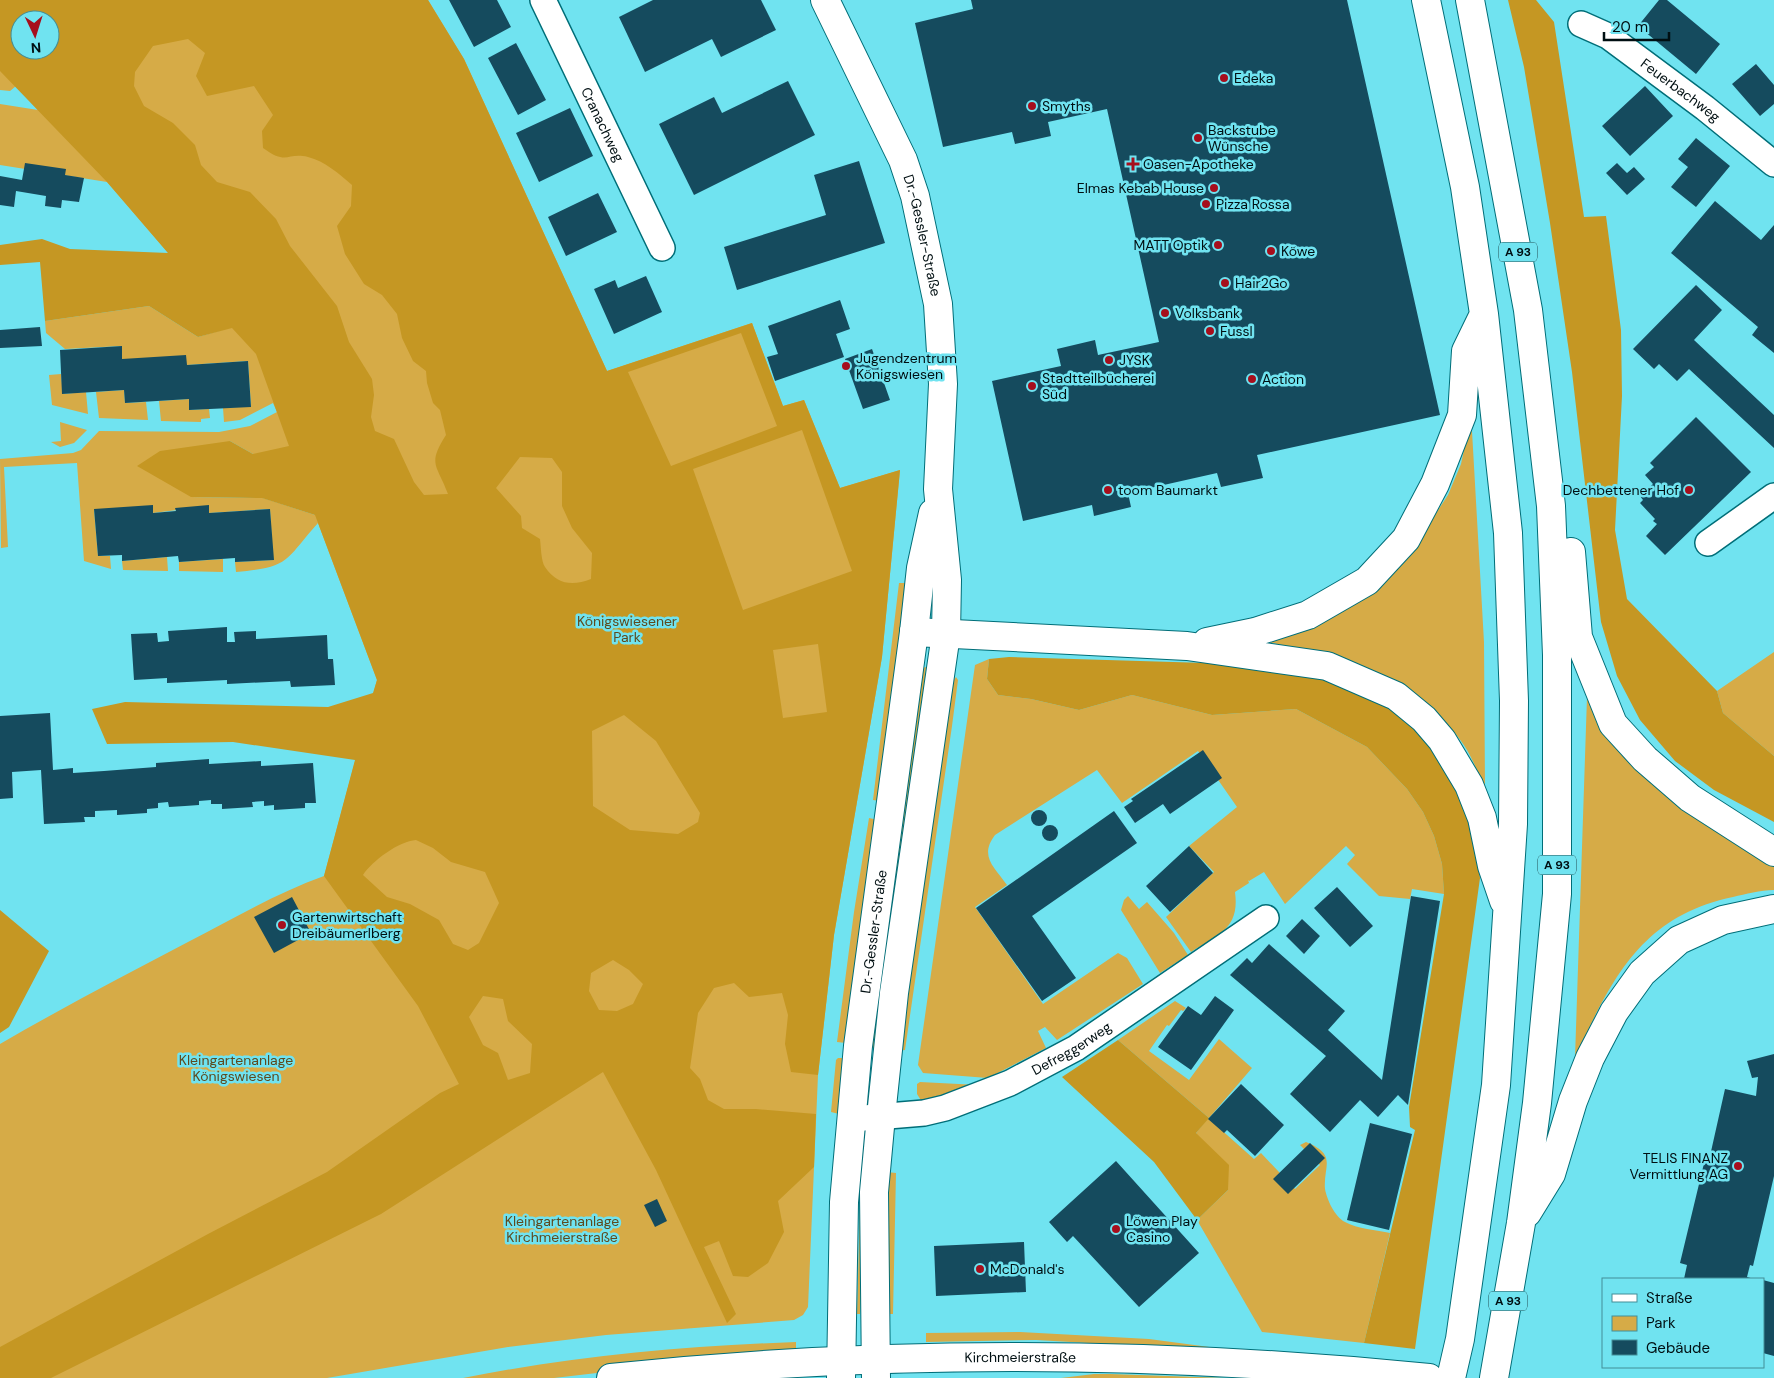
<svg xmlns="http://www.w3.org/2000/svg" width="1774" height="1378" font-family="'DM Sans',sans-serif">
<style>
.green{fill:#d6ab47;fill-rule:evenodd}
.forest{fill:#c59723;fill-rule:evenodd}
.building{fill:#154b5e}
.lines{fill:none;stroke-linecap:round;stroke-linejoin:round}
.minor-casing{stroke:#006e78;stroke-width:28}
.tertiary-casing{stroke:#006e78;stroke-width:30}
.secondary-casing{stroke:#006e78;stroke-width:30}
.motorway-casing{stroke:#006e78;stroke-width:30}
.minor{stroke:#fff;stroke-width:25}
.tertiary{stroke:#fff;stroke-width:28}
.secondary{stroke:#fff;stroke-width:28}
.motorway{stroke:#fff;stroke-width:28}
.poi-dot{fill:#a60e1c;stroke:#70e3f0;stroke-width:2}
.labels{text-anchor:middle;stroke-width:5;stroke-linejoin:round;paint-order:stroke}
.shield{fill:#70e3f0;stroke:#224f55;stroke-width:1}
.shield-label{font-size:12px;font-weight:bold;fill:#000f12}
.poi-label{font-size:14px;fill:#000f12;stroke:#70e3f0;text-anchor:start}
.street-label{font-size:14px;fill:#000f12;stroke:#70e3f0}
.park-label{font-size:14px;fill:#5d4a1f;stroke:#70e3f0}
</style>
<rect width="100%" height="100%" fill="#70e3f0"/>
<!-- green -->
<path class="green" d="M0,0h428l36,59 143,312 145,-48 31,83 21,-6 36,88 60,-18 -18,187 -48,278 -16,140 -10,232 -5,8 -9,5 -188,15 -98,12 -181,31h-327v-334c62,-36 125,-69 188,-102 44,-23 89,-49 136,-66l53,-196 -59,-157c-34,38 -27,44 -82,49l-1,-10 38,-2 -3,-51 -61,4v-7l-56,7v-7l-59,4 4,46h12l1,13 -27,-8 -7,-98 -73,4 4,80 -7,1 -1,-89 73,-6 8,-3 18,-19 120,1 31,-6 27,-14 -4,-9 -33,17 -16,2 -1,-14 28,-2 -3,-45 -61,4 -65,-6 -1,-13 -56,3 -19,-16 -1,-12 104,-15 49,31 34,-10 -125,-145 -107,-17v-61l38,6 -22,-24 -6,5 -10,-1zM20,20h30v30h-30zM230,441l23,13 62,61 -52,-17 -72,-1z
M61,374l2,20 23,-2 2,22 -36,-9 -3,-30z
M124,390l1,13 21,-1 2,18 -49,-2 -3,-26z
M189,399v11l20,-1 1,9 -9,1v3l-40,-1 -2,-20z
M60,422l27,8 -13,13 -14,4 -9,-5 10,-1z
M1468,431h4l12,211 1,146c-6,-13 -11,-26 -18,-38 -7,-12 -17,-23 -27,-33 -50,-50 -106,-62 -173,-75l146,-94 35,-53 13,-31z
M167,557l1,14 -45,-1 -1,-9z
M223,559v13l-44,-1v-9z
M899,583h7l-7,78 -19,140 -7,-1z
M1774,652v104l-51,-43 -6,-22z
M989,659l-2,20 11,16 33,4 48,11 53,-15 80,20 84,-6 71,38 40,42 16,23 11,24 8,28 2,30 -32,-5 -2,10 -31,-3 -32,-32 8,-9 -9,-9 -61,58 -21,-32 -15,9 -1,-1 1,3 -14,9c5,37 -17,43 -44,60l-25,-35 48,-45 -25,-26 48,-39 -39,-56 -76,52 -25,-33 -102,65c-16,21 -1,32 12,50l-32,22 68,97 75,-51 9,5 16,26 -86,56 -12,-13 -7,4 8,17 -58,30 -65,-5 -5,-8 57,-400z
M926,667l-4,43 -31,205 -17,133 -4,-1 53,-379z
M956,677l2,3 -6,46 -47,324 -7,1 53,-367z
M1587,697l24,35 163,130v28c-14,0 -28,4 -41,7 -92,19 -122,83 -158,161z
M869,818l9,2 -32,223 -9,-1 17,-130z
M1128,896l11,13 8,-7 27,31 14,22 -28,18 -39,-63 3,-10z
M1175,1001l11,7 -3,3 -2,-1 -12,16 -2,-1 -18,26 40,29 30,-41 33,29 -43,50 -91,-78z
M838,1058h7l-6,56 -8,-2 5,-52z
M920,1082l58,3 -46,17h-10l-5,-8v-10z
M1208,1118l46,41 7,-6 34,36 25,-24 -20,-20 6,-3c32,13 17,24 19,47 2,11 10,28 20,33 12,7 32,8 45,11l-26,110 -102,-11 -65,-112 31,-30 -32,-57z
M861,1168h4l-5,146h-3z
M887,1172l9,1 -3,141h-3l-4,-19z
M1020,1332l129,7 98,13 -211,-12 -110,2v-9z
M796,1342v12l-96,7 -146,17h-91c111,-22 220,-32 333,-36z
M1094,1374h16l117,4h-166z"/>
<!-- forest -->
<path class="forest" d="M0,0h428l36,59 143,312 145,-48 31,83 21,-6 36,88 60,-18 -18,187 -48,278 -16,140 -27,-3 -6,-28 3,-29 -6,-22 -33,4 -15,-14 -20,5 -16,25 -8,55 10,11 8,21 16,9h32l60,5 -2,53 -36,34 6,31 -16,31 -20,14 -15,-1 -14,-35 -15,6 32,67 -9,9 -71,-153 -53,-98 -222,142 -330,164h-51v-31l208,-113 119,-62 113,-79 19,-9 -41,-78 -94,-130 31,-116 -122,-18 -126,2 -15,-35 33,-7 203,5 45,-14 4,-13 -62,-165 -53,-17 -71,-1 -54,-31 23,-15 70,-10 23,13 36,-8 -33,-92 -24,-26 -34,9 -49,-31 -104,15 -5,-59 -40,3v-20l42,-6 28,10 98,4 -61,-71 -107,-111zM20,20h30v30h-30zM188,39l17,14 -9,23 11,20 47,-10 19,29 -11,16 1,17c25,18 23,4 45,9 17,4 31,17 44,28l-1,21 -14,20 8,28 19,30 18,11 15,19 5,24 11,23 13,10 1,12 6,20 7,7 6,25c-19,30 -9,29 2,59l-24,1 -10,-13 -20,-43 -19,-8 -4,-14 3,-22 -2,-16 -23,-37 -12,-36 -47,-60 -14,-27 -26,-27 -33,-10 -16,-17 -6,-20 -22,-22 -29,-17 -10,-20 1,-14 18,-26zM741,333l36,93 -106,40 -43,-94zM802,430l50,141 -109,39 -50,-141zM520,457l32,1 10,14v34l10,22 20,25 -1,26c-18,7 -34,6 -46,-12 -4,-6 -4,-20 -5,-28l-18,-11 -1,-12 -25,-28zM818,644l9,68 -44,6 -10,-68zM624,715l32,26 44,72 -2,9 -20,12 -48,-4 -37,-24 -1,-75zM416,840l17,8 18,14 34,10 14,31 -20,40 -11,7 -15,-6 -14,-24 -29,-16 -23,-7 -24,-22c9,-14 36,-34 53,-35zM613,960l16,10 14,14 -10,20 -16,7 -18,-1 -10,-19 2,-18zM483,996l20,3 5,22 24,23 -2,29 -22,7 -10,-27 -15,-8 -14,-28z
M1508,0h28l18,22 30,195 22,-1 15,114 1,66 -7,134 12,69 90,92 6,22 51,43v66l-60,-32 -39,-29 -35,-41 -23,-44 -16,-54 -29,-250 -22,-149 -26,-156z
M1009,657l265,8 48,8 69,30 46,44 35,76 8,55 -65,471 -51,-6 51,-213 -5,-3 -1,-20 35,-213 -2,-30 -8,-28 -11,-24 -16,-23 -40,-42 -71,-38 -84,6 -80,-20 -53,15 -48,-11 -33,-4 -11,-16 2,-20z
M0,910l49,41 -40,76 -9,6z
M1118,1040l91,78 -13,15 33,32 -1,25 -31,30 -43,-58 -92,-85z"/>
<!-- building -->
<path class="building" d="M449,0h48l14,27 -37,20z
M653,0h108l15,30 -55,27 -9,-18 -67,33 -26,-55z
M971,0h376l93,415 -183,40 6,23 -42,9 -4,-14 -89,20 3,14 -37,9 -2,-11 -69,16 -31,-140 69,-15 -4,-17 38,-9 3,15 61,-13 -52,-233 -59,13 3,14 -36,8 -3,-12 -69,15 -28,-124 58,-14z
M1659,0h8l53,44 -24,30 -58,-48z
M516,43l30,57 -28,15 -30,-57z
M1756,64l18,21v19l-14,12 -28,-32z
M788,81l27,54 -121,60 -35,-71 55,-27 8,16z
M1645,86l28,30 -43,40 -28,-30z
M570,108l23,48 -54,26 -23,-49z
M1696,138l34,28 -34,41 -25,-20 17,-20 -10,-8z
M859,161l26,82 -148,47 -13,-43 102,-32 -12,-40z
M25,163l41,6 -1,6 19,3 -5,24 -17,-2 -1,8 -16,-2 1,-10 -30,-5 -2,16 -14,-2v-29l22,4z
M1617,163l10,10 7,-6 11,12 -18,16 -21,-22z
M598,193l19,39 -51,24 -18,-39z
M1715,201l46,39 13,-15v128l-22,-18 6,-8 -87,-74z
M646,276l16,36 -48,22 -20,-45 21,-9 3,8z
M1696,285l26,25 -28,30 80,75v33l-85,-79 -12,12 -18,-17 -5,5 -21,-20z
M840,300l10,29 -14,5 8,23 -69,24 -8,-24 11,-3 -10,-28z
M40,327l2,19 -42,2v-18z
M122,346v13l64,-4 1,10 61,-4 3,46 -62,3v-11l-64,4 -1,-13 -62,4 -2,-44z
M872,349l18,51 -27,9 -18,-50z
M1696,417l55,55 -86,83 -19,-19 11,-12 -4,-3 2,-2 -15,-16 3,-3 -3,-4 13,-12 -8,-9 9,-8 -4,-4z
M153,505v8l23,-2 -1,-3 34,-3v8l61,-4 4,51 -39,2v-4l-56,4 -1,-6 -56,5v-6l-24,1 -4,-47z
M227,627v15h8l-1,-10 22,-1v8l71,-4 1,24h5l2,26 -44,2 -1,-6 -63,3v-4l-60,3v-5l-33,2 -3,-46 26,-1 1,9 11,-1 -1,-10z
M50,713l3,57 20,-2v5l31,-2 52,-4v-4l53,-4v5l52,-3v5l52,-3 3,40h-11v5l-31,2v-5l-10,1v-5l-12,1 1,5 -31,2v-5h-11v-4l-12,1v4l-14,1 -16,1 -1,-5 -10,1v5l-11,1v4l-30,2v-5l-22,1v6h-11l1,5 -41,2 -3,-54 -29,2 1,26 -13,1v-83z
M1203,750l19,28 -52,36 -7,-10 -28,19 -11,-16 9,-6 -2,-2z
M1031 818a8 8 0 1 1 16 0a8 8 0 1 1-16 0Z
M1114,811l23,32 -105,73 44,62 -34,23 -66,-93z
M1042 833a8 8 0 1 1 16 0a8 8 0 1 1-16 0Z
M1189,846l24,27 -43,39 -24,-26z
M1337,887l36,39 -23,21 -36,-39z
M1411,896l29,5 -32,204 -10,-10 -20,22 -18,-17 -30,32 -40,-38 36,-38 -96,-81 17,-17 5,5 17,-19 76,67 -17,19 54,50z
M292,897l19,36 -37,20 -20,-36z
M1302,919l18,17 -16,18 -18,-18z
M1215,996l19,14 -43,60 -33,-23 30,-41 13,9z
M1774,1054v122l-21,90 -3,-1 -3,12 7,2h-70l3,-14 -7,-2 26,-108 4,1 15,-67 31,7 2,-19 -6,1 -5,-17z
M1241,1084l43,41 -29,31 -28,-26 -3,3 -16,-14z
M1370,1123l42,11 -23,96 -42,-10z
M1310,1143l15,15 -37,36 -15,-15z
M1116,1161l83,92 -60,54 -66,-71 -6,6 -18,-20z
M657,1199l10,22 -12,6 -11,-22z
M1024,1242l2,50 -90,4 -2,-50z
M1763,1280l11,3v73l-11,-3z"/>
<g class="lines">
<!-- minor casing -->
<g class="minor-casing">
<g id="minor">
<path id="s1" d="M543,0l119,248"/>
<path id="s2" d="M1581,24l27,12 97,72 69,56"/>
<path d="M1708,543l66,-47"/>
<path id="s3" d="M852,1119l72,-6 21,-5 65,-25 66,-35 190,-130"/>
</g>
</g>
<!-- tertiary casing -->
<g class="tertiary-casing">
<g id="tertiary">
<path id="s4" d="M825,0l78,160 12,36 23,108 5,80 -5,105 9,91 -1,54"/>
<path d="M914,632l7,-64 12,-55"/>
</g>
</g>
<!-- secondary casing -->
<g class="secondary-casing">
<g id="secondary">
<path id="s5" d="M611,1378c272,-29 546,-27 818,0"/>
<path id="s6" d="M841,1378l3,-176 14,-156 56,-414"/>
<path d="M876,1378l-2,-186 7,-76 13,-123 52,-359"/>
</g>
</g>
<!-- motorway casing -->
<g class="motorway-casing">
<path id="motorway" d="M1426,0l39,187 19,127 24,219 6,168 -1,123 -17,261 -36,254 -9,39
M1470,0l58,310 23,196 6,149v239l-20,209 -16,120 -27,155
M1571,552l7,85 35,87 32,35 45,39 84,54
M914,632l273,14 140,20 69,30 28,23 18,21 27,45 13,33 10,48 12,35
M1207,642l48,-10 53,-17 59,-34 39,-42 29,-55 27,-69 4,-64 18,-37
M1527,1213l24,-39 22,-73 17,-43 24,-46 28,-39 37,-33 44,-20 51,-11"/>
</g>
<!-- minor -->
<use href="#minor" class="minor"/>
<!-- tertiary -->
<use href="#tertiary" class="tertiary"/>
<!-- secondary -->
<use href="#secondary" class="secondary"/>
<!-- motorway -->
<use href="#motorway" class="motorway"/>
</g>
<!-- markers -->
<g class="poi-dot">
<circle cx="1224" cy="78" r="5"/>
<circle cx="1032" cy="106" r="5"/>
<circle cx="1198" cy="138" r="5"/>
<path d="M1130.5 156.5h5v5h5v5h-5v5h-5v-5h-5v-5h5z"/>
<circle cx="1214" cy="188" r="5"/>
<circle cx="1206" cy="204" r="5"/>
<circle cx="1218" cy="245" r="5"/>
<circle cx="1271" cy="251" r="5"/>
<circle cx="1225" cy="283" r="5"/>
<circle cx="1165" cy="313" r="5"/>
<circle cx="1210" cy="331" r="5"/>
<circle cx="1109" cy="360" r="5"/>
<circle cx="846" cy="366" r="5"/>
<circle cx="1252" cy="379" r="5"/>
<circle cx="1032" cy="386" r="5"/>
<circle cx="1108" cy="490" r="5"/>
<circle cx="1689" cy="490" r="5"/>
<circle cx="282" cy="925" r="5"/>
<circle cx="1738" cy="1166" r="5"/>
<circle cx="1116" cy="1229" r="5"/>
<circle cx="980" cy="1269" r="5"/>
</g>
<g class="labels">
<!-- shield labels -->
<g class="shield">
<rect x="1499" y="242.5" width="38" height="19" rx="4"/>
<rect x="1538" y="855.5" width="38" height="19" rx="4"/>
<rect x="1489" y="1291.5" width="38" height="19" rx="4"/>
</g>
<g class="shield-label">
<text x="1518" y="256">A 93</text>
<text x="1557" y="869">A 93</text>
<text x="1508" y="1305">A 93</text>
</g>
<!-- poi labels -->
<g class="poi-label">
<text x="1234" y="83">Edeka</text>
<text x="1042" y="111">Smyths</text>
<text x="1208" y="135">Backstube<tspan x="1208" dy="16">Wünsche</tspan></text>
<text x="1143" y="169">Oasen-Apotheke</text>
<text x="1204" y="193" text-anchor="end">Elmas Kebab House</text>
<text x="1216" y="209">Pizza Rossa</text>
<text x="1208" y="250" text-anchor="end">MATT Optik</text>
<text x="1281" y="256">Köwe</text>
<text x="1235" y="288">Hair2Go</text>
<text x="1175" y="318">Volksbank</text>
<text x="1220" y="336">Fussl</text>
<text x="856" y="363">Jugendzentrum<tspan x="856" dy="16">Königswiesen</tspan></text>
<text x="1119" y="365">JYSK</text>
<text x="1042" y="383">Stadtteilbücherei<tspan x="1042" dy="16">Süd</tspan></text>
<text x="1262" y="384">Action</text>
<text x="1118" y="495">toom Baumarkt</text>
<text x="1679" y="495" text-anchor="end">Dechbettener Hof</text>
<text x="292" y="922">Gartenwirtschaft<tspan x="292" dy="16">Dreibäumerlberg</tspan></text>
<text x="1728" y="1163" text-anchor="end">TELIS FINANZ<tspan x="1728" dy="16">Vermittlung AG</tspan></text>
<text x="1126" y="1226">Löwen Play<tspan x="1126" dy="16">Casino</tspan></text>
<text x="990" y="1274">McDonald's</text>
</g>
<!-- street labels -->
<g class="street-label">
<text dy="5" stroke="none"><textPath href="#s2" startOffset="120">Feuerbachweg</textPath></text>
<text dy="5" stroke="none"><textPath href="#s1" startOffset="138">Cranachweg</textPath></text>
<text dy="5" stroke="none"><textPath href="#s4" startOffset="256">Dr.-Gessler-Straße</textPath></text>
<text dy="5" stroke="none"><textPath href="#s6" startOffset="448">Dr.-Gessler-Straße</textPath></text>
<text dy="5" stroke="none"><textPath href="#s3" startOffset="234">Defreggerweg</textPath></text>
<text dy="5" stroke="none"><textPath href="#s5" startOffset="410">Kirchmeierstraße</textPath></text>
</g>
<!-- park labels -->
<g class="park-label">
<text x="627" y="626">Königswiesener<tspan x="627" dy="16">Park</tspan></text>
<text x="236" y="1065">Kleingartenanlage<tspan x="236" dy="16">Königswiesen</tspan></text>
<text x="562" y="1226">Kleingartenanlage<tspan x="562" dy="16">Kirchmeierstraße</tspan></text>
</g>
</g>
<!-- legend -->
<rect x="1602" y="1278" width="162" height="90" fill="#70e3f0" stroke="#438e97"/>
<rect x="1612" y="1294" width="25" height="8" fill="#ffffff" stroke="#438e97"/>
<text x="1646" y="1303" font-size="15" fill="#000f12">Straße</text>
<rect x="1612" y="1316" width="25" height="15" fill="#d6ab47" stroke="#438e97"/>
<text x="1646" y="1328" font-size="15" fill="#000f12">Park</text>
<rect x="1612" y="1340" width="25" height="15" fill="#154b5e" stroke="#438e97"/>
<text x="1646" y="1353" font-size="15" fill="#000f12">Gebäude</text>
<!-- north arrow -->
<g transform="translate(35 35) rotate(176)"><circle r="24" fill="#70e3f0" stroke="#438e97"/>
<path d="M0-4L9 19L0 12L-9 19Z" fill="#a60e1c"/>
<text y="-8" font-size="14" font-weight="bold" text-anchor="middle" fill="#000f12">N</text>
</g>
<!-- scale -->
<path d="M1604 32v8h65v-8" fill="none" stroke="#000f12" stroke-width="2.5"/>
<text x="1612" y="32" font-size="15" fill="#000f12" stroke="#70e3f0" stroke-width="4" paint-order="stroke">20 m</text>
</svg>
